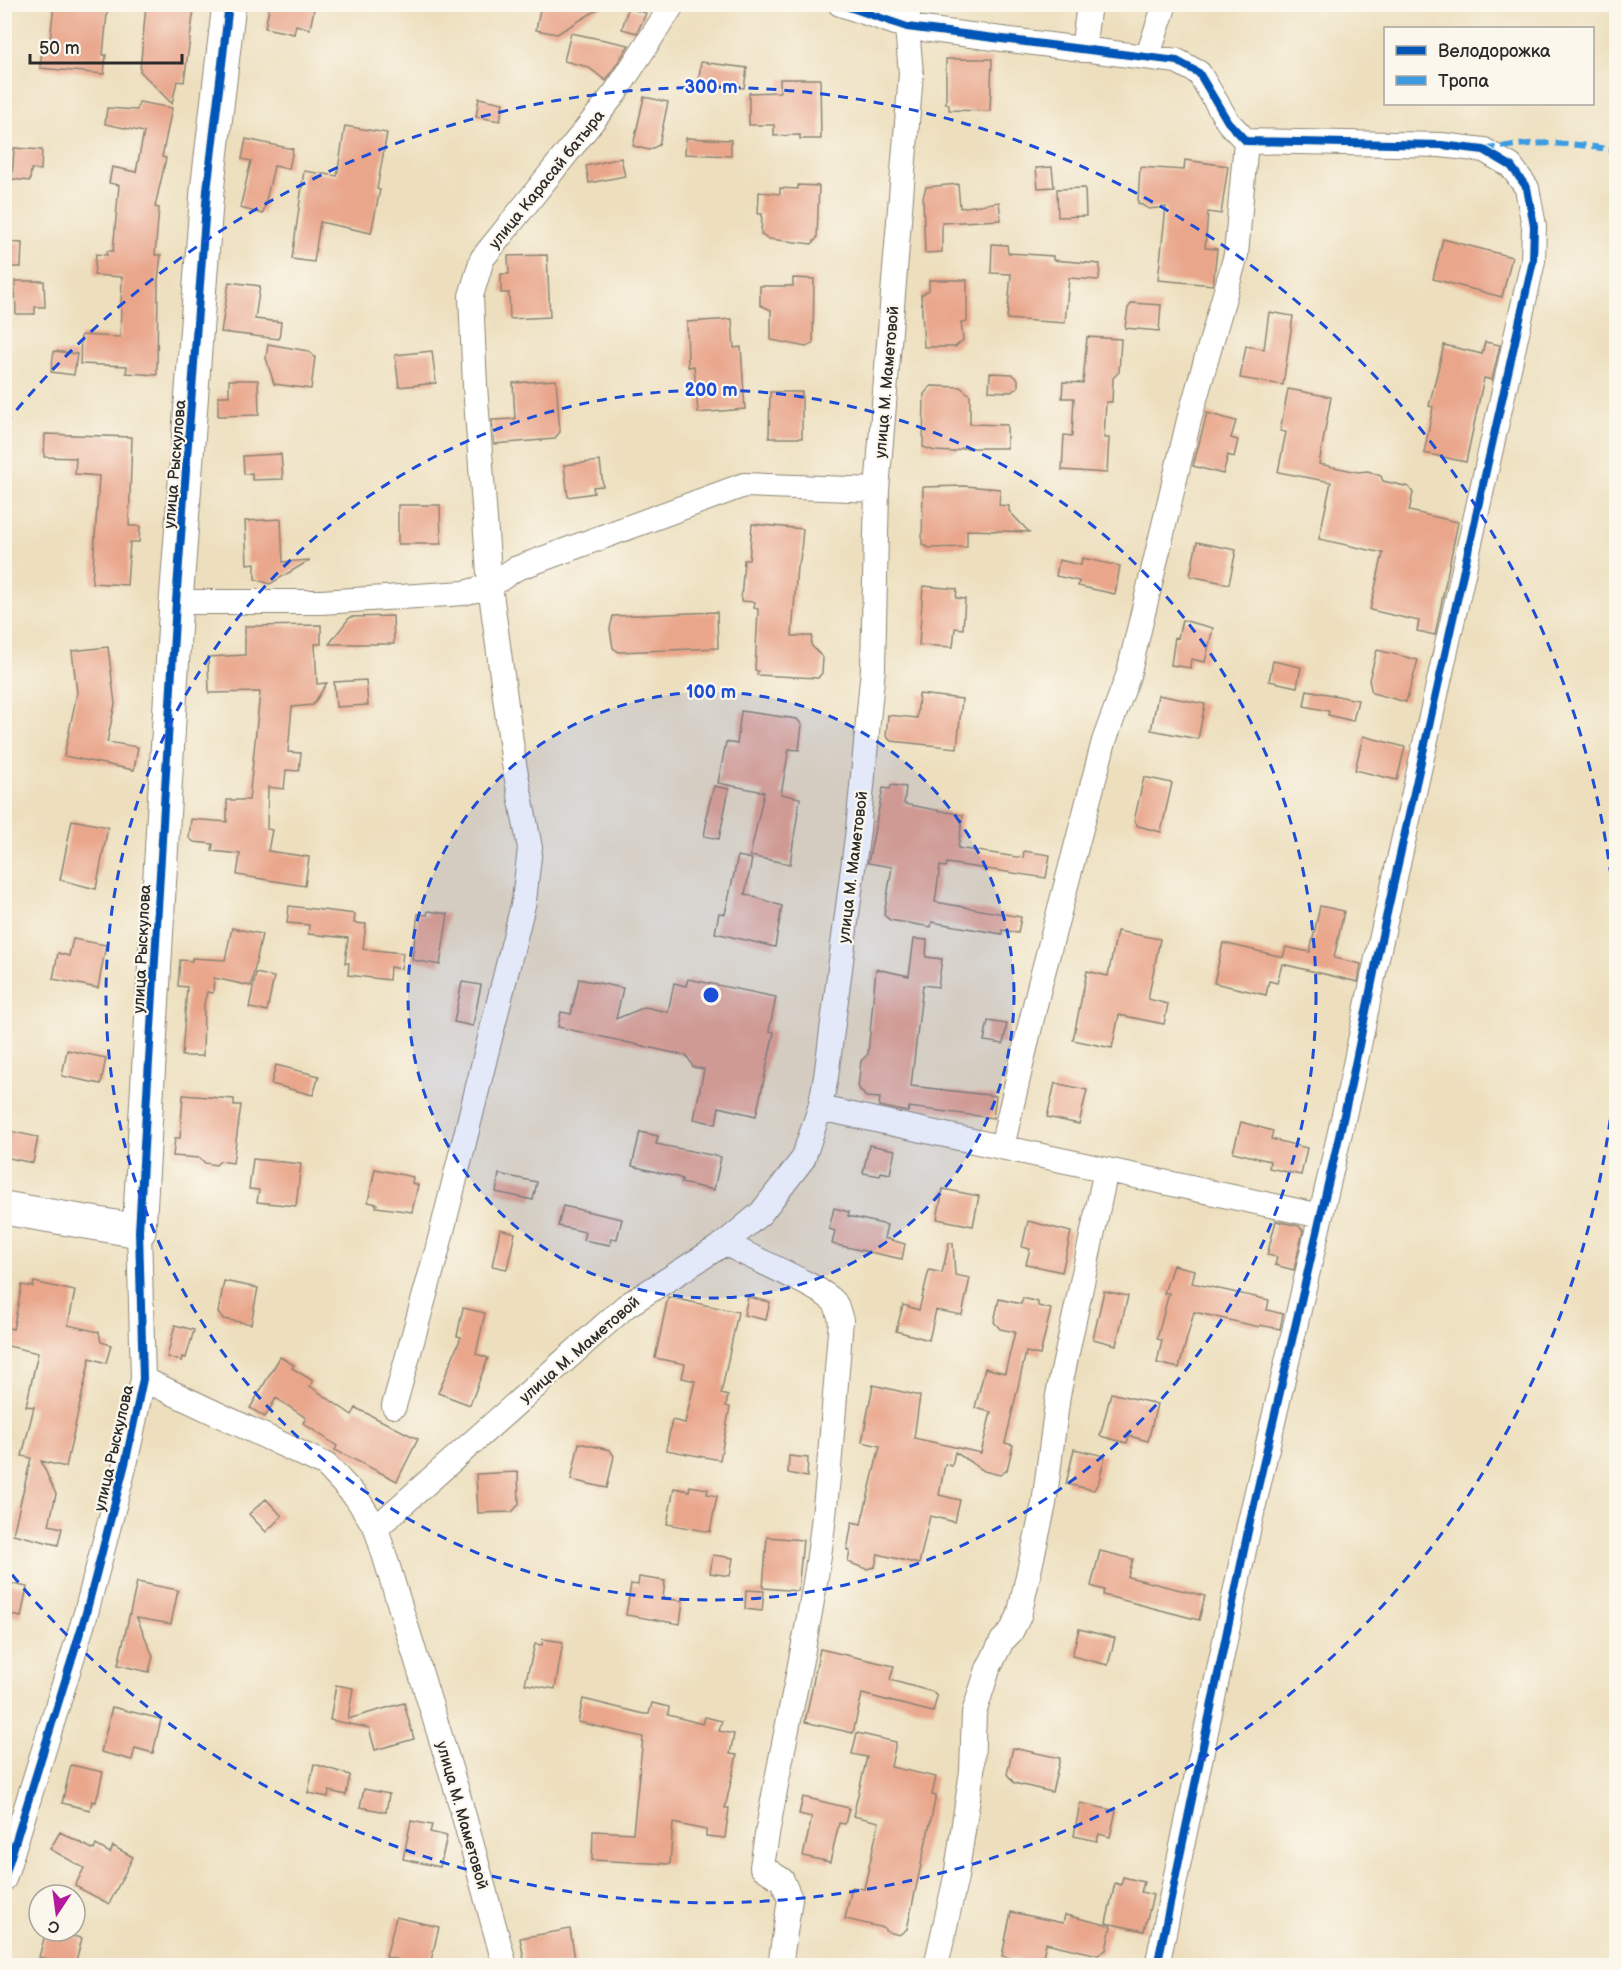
<svg xmlns="http://www.w3.org/2000/svg" width="1621" height="1970" font-family="'Balsamiq Sans',sans-serif">
<style>
.building{fill:#e9a68b}
.lines{fill:none;stroke-linecap:round;stroke-linejoin:round}
.street-casing{stroke:#8c8574;stroke-width:26}
.secondary-casing{stroke:#8c8574;stroke-width:35}
.street{stroke:#fff;stroke-width:24}
.secondary{stroke:#fff;stroke-width:33}
.quiet{stroke:#3d9ce1;stroke-width:6;stroke-dasharray:12 6;stroke-linecap:butt}
.cycleway-casing{stroke:#fbf7ec;stroke-width:11}
.cycleway{stroke:#0057b8;stroke-width:8}
.ring{fill:none;stroke:#1d4ed8;stroke-width:3;stroke-dasharray:10 8}
.labels{text-anchor:middle;stroke-width:4.5;stroke-linejoin:round;paint-order:stroke}
.street-label{font-size:16px;fill:#2b2b2b;stroke:#fbf7ec}
.centre{fill:#1d4ed8;stroke:#fbf7ec;stroke-width:3}
.ring-label{font-size:18px;text-anchor:middle;font-weight:bold;fill:#1d4ed8;stroke:#fbf7ec;stroke-width:4.5;stroke-linejoin:round;paint-order:stroke}
</style>
<rect width="100%" height="100%" fill="#fbf7ec"/>
<filter id="ink" filterUnits="userSpaceOnUse"><feTurbulence type="fractalNoise" baseFrequency=".0167" numOctaves="2"/><feDisplacementMap in="SourceGraphic" scale="12" xChannelSelector="R" yChannelSelector="G"/><feConvolveMatrix kernelMatrix="1 2 1 2 8 2 1 2 1" color-interpolation-filters="sRGB"/></filter>
<filter id="wash" filterUnits="userSpaceOnUse"><feTurbulence type="fractalNoise" baseFrequency=".008" numOctaves="4" result="noise"/><feDisplacementMap in="SourceGraphic" scale="24" xChannelSelector="R" yChannelSelector="G"/><feGaussianBlur stdDeviation="1.35" result="paint"/><feColorMatrix in="noise" values="0 0 0 0 0 0 0 0 0 0 0 0 0 0 0 0 0 1.4 0 .05"/><feComposite in="paint" operator="in"/></filter>
<g filter="url(#wash)">
<rect width="100%" height="100%" fill="#eddfbe"/>
<g id="blocks">
<!-- building -->
<path class="building" d="M54,4h54l-5,51h3l-2,19 -64,-6 2,-19 7,1z
M270,4h45l-5,25 -14,-4 -2,9 -29,-6z
M541,4h66l-50,30 -21,-4z
M146,5l48,4 -10,73 -7,-1 -5,23 -32,-33z
M628,8l18,5 -9,20 -15,-4z
M571,33l58,12 -23,36 -18,-14 -24,-6z
M946,59h46l-2,52 -41,-1v-6h-3z
M701,62l46,6 -3,20 -41,-5 -4,-6z
M780,79h40l1,60h-21v-4l-26,1v-11h-25v-32l31,-1z
M644,97l24,5 -9,43 -10,5 -16,-4z
M479,98l24,5 -3,18 -24,-4z
M139,102l33,6 -10,49 4,1 -11,49 4,1 -4,47h6l-3,25 -1,95 -31,-2 1,-7 -47,-2 1,-29 39,2 2,-60 -28,-2 2,-21 11,1v-4h6l6,-66 -10,-2 3,-16 24,5 8,-40 -39,-8 2,-16 30,2z
M345,126l42,7 -10,56 3,1 -9,43 -51,-11 -6,40 -22,-3 12,-88 33,5z
M686,138l45,2v16l-46,-2z
M246,139l47,10 -4,20 -15,-3 -11,48 -23,-6 11,-47 -9,-2z
M14,148l28,2 -1,20 -10,-1 -1,12 -18,-2z
M621,158l4,18 -36,7 -3,-17z
M1185,160l43,6 -7,48 -13,-2 -3,36 12,1 -4,36 -55,-5 8,-73 -17,2 -11,-6 2,-36 44,3z
M1052,167l2,20 -16,1 -2,-20z
M958,184l2,24 39,-6 2,18 -59,3v29l-17,1 -2,-56 3,-10z
M798,185l21,1 -2,52 -5,6 -43,-5 -8,-5 1,-20h-4l1,-22 21,2v-6l18,1z
M1085,188l1,28 -28,1 -1,-28z
M1443,239l69,18 -10,40 -69,-18z
M4,242l18,1 -1,24h-17z
M992,244l15,1 1,8 45,3v4l47,4 -1,16 -30,-2 -4,45 -58,-4 4,-45 -20,-1z
M547,255l3,62 -40,2 -1,-26h-8v-19h8l-1,-18z
M793,278l21,1 -1,64 -7,4 -35,-7v-30l-11,-5v-19h33z
M929,280h38v42h-6l2,18 -8,7h-31l-3,-52 8,-5z
M15,281h29l1,26h-10v7h-19z
M229,282l31,4 -5,33 26,3 -2,17 -58,-7z
M1132,303l29,2 -2,26 -34,-3 3,-20z
M1269,312l24,4 -10,69 -43,-7 6,-32 18,3z
M732,319l2,29 7,-1 4,62 -47,4 -4,-47 -6,1 -1,-45z
M1087,337l34,2 -2,33 -6,6 -1,24h-6l-2,36h5l-2,35 -45,-3 2,-35 8,1 2,-38h-12l1,-16 20,1z
M1485,342l15,3 -8,35 -8,-2 -18,84 -42,-9 9,-46 -4,-1 15,-61 38,9z
M268,344l40,7 7,6 -4,32 -37,-5 -8,-26z
M54,351l23,3 -3,21 -23,-3z
M432,351l4,32 -37,4 -4,-32z
M990,373l22,1 6,5v8l-7,5 -22,-1z
M229,380h29l1,35 -41,1v-20h11z
M556,380l4,52 -6,7 -60,5 -2,-24 23,-1 -2,-36z
M931,386l29,1 10,8v29l37,1v23h-45l-9,4 -18,-1 -12,-4 1,-53z
M1288,389l43,8 -12,67 39,8 10,-1 13,5 2,5 26,6 4,6 -4,18 49,11 -23,113 -18,-4 2,-10 -49,-11 13,-57 -64,-14 12,-57 -53,-10 8,-40 -6,-1z
M770,392h32v46h-33z
M1207,413l29,8 -5,17 7,2 -4,17 -6,-2 -5,19 -30,-8z
M45,434l87,3 -3,89h11l-1,16h-9l-3,43 -35,-2 7,-107 -24,-2 1,-16 -32,-1z
M281,454l2,25 -31,1v-7l-8,1 -1,-18z
M600,461l3,25 -10,1 1,6 -26,4 -4,-32z
M965,486l35,3 -1,16 10,1v5l20,21 -62,-2v17l-38,1 -7,-4 1,-57z
M398,505h42l1,39h-43z
M281,519l2,43 27,-2 -40,24 -15,-5v-16l-8,1 -2,-43z
M752,524l51,5 -3,32 -3,5 -5,70h20l-1,9 12,13 -1,15 -4,5 -61,-3 1,-4 -3,-1 3,-61 -4,-1 1,-6 -14,-1 3,-41h5z
M1197,542l39,8 -7,34 -39,-8z
M1082,558l38,8 -5,28 -37,-8 1,-5 -23,-5 3,-16 22,5z
M923,586l34,3 -1,9 9,1 -2,30 -8,-1 -2,19 -34,-2z
M717,612l1,36 -99,4 -6,-4 -3,-19 3,-13z
M393,616l1,28h-65l21,-27z
M1182,620l31,8 -8,34 -14,-3 -1,9 -19,-3 4,-28 3,1z
M321,625v19h-6l2,40 10,-1 -14,22 -21,2 -4,45 13,1 -2,18 -13,-1 -2,19 -16,-2 -1,42 5,1 -4,21 41,6 -4,29 -68,-11 3,-21 -28,-3 1,-7 -19,-2 -5,-4 2,-19 36,3v-22h22l11,-108 -51,1 -1,-36 37,-2v-29z
M108,647l7,57 -8,38 31,5 -4,23 -70,-14 13,-63 -5,-42z
M1377,650l41,10 -12,42 -34,-9 -3,-13z
M1273,661l28,6 -4,20 -28,-6z
M366,680l2,25 -32,2 -2,-25z
M1307,690l51,10 -5,21 -25,-6 1,-4 -25,-5z
M919,694l43,5 -5,49 -66,-7 -5,-5 2,-21 29,3z
M1158,695l47,9 -7,35 -47,-9z
M741,711l56,8 5,6 -3,25 -10,-1 -8,45 19,4 -10,66 -40,-8 14,-64 -46,-9 8,-41 11,2z
M1363,736l42,11 -8,33 -42,-10z
M1144,777l28,6 -11,49 -23,-6 -4,-5z
M891,785l15,2 -2,17 59,11 -5,33 65,10 1,-7 26,4 -4,23 -99,-15 -1,4 -6,-1 -5,36 86,15 -3,16 -16,-3v4l-70,-12 -1,5 -41,-7 -6,-5 8,-48 -24,-4 15,-75 7,1z
M714,786l15,3 -10,50 -15,-3 3,-16h-2z
M72,820l36,7 -12,62 -36,-9z
M738,856l14,3 -7,35 37,12 -7,41 -60,-14 4,-20 6,1z
M289,906l66,8 -1,9 12,1 -3,25 40,4 -2,16 -11,-2 -1,13 -41,-5 1,-12h-4l3,-25 -40,-4 1,-9 -22,-2z
M1320,906l24,5 -10,47 27,6 -3,18 -76,-18 -5,19 -8,-2 -3,14 -52,-12 9,-40 60,14 3,-10 24,5z
M428,911l20,3 -8,51 -28,-5 6,-46 9,1z
M232,928l30,6 -11,52 -37,-8 -1,15 -6,-1 -3,11 -1,53h-21l5,-69 -9,-1 2,-26 12,1v-3l33,2z
M1117,931l43,8 -12,60 20,5 -4,20 -45,-9 -7,33 -39,-8 14,-69 21,5z
M73,939l33,6 -8,43 -45,-9 5,-26 11,3z
M914,939l13,1 -1,17 16,2 -4,28 -15,-2 -12,101 85,10 -3,22 -84,-11 -1,5 -29,-6 1,-8 -14,-1 -8,-10 3,-26 7,-7 8,-85 33,7z
M256,973l18,4 -7,34 -18,-3z
M579,979l44,9 -7,31 29,-12 23,5 6,-29 12,3 2,-7 88,18 -7,34 5,1 -18,84 -37,-9 -3,17 -22,-5 10,-50 -11,-2 -6,-11 -129,-29 3,-15 10,2z
M462,982l19,3 -8,41 -19,-4z
M988,1021l19,3 -4,20 -19,-3z
M67,1050l39,8 -5,26 -39,-8z
M276,1065l43,11 -6,19 -42,-11z
M1055,1083l32,7 -8,34 -32,-7z
M183,1095l51,4v6h7l-8,58 -13,-2 -4,4 -11,-2 -5,-5 -27,-2 2,-18h5z
M1241,1122l32,9 -2,8 36,9 -6,27 -32,-7 1,-7 -37,-9z
M4,1130l34,7 -5,26 -29,-6z
M640,1132l18,4 -2,8 65,13 -7,33 -33,-7 1,-4 -5,-2 -45,-11z
M869,1145l26,5 -5,24 -9,-2 -1,4 -17,-3z
M253,1159l48,5 -5,42 -39,-4 2,-12 -10,-1z
M375,1169l38,8 -1,6 6,2 -6,27 -36,-5 1,-3 -9,-2z
M499,1174l38,8 -4,18 -37,-8z
M943,1189l36,7 -6,30 -36,-7z
M563,1206l59,13 -5,20 -6,-1 -1,7 -27,-5 2,-8 -27,-6z
M834,1208l15,4 -1,4 39,9 -3,13 21,6 -3,15 -70,-15 3,-13 -6,-2z
M1028,1221l43,11 -9,40 -36,-8 4,-15 -8,-2z
M1276,1221l23,5 4,5 -9,39 -19,-5 2,-8 -10,-2z
M500,1229l15,4 -8,36 -15,-3z
M949,1243h4l2,32 15,3 -8,37 -26,-5 -7,30 -33,-9 7,-26 16,5 10,-40 13,3z
M1173,1265l22,5 -3,13 77,17 -2,10 16,4 -3,15 -20,-4 -1,2 -65,-15 -15,56 -22,-5 5,-23 -5,-1 12,-46h-5z
M224,1281l34,7 -7,36 -28,-5 -5,-6z
M34,1282l41,9 -7,34 31,7 2,10 10,3 -5,18 -16,-5 -24,109 -25,-6 15,33 -7,31 13,3 -4,17 -45,-11 18,-76 -9,-2 12,-49 -8,-1 12,-53 -34,-8v-18l9,2 9,-44 11,2z
M1104,1291l24,5 -12,49 -23,-6z
M668,1297l70,15 -17,82 7,2 -2,10 4,1 -10,53 -54,-10 6,-30 13,3 10,-42 -13,-3 3,-14 -30,-6z
M748,1297l22,5 -4,18 -22,-5z
M1023,1298l15,4v4l13,3 -11,46 -14,-3 -21,91 8,2 -6,25 -7,5 -16,-4 -29,-19 -3,14 -7,-2 -6,31 21,5 -5,22 -25,-6 -11,48 -41,-10 -3,13 -9,2 -18,-7 2,-11 -3,-1 5,-28 9,2 19,-78 -18,-4 11,-57 47,11 -6,42 67,15 10,-41 -16,-4 10,-40 20,5 10,-41 -15,-3 -6,-7 5,-23 22,5z
M463,1308l22,5 -9,41 12,4 -18,47 -32,-12 23,-56 -4,-1z
M175,1325l19,5 -8,28 -4,-1 -1,4 -14,-4z
M280,1357l14,8 -2,3 21,13 -3,5 42,29 4,-7 62,31 -21,42 -62,-31 2,-4 -34,-23 3,-5 -30,-20 -11,19 -15,-9z
M1111,1393l46,11 -9,37 -19,-5 -2,7 -27,-7z
M579,1443l31,7 4,6 -7,32 -36,-8z
M1074,1449l31,7 -6,25 -5,9 -28,-6z
M789,1456l19,2 -1,19 -19,-4z
M518,1472l1,32 -7,8 -34,1 -2,-39z
M690,1486l18,3 -1,5 10,2 -7,36 -43,-8 7,-36 15,3z
M266,1499l16,17 -16,16 -17,-18z
M767,1537l36,3 -5,51 -35,-3z
M1100,1551l33,8 -5,18 77,19 -6,24 -96,-25 1,-5 -13,-4z
M713,1555l20,3 -3,18 -20,-3z
M639,1577l26,4 -2,17 20,3 -3,23 -54,-9 5,-31 7,1z
M4,1582l23,5 -6,30 -17,-4z
M137,1582l41,8 -7,34 -34,-6 16,38 -4,16 -31,-7z
M746,1590l18,1 -2,20 -17,-2z
M1079,1629l36,9 -7,27 -36,-9z
M543,1639l20,3 -8,47 -30,-5 10,-40 7,1z
M820,1649l74,17 -4,14 43,12 4,5 -4,15 -71,-18 -9,39 -48,-11z
M336,1685l17,3 -5,31 56,-16 10,36 -39,11 -6,-22 -39,-8z
M583,1699l61,15h5l3,-11 17,4 -1,8 35,9 2,-7 17,4 -3,10 15,3 -4,20 7,1 -12,53h4l-4,30 -19,-2v-6l-33,-7 -3,41 -78,-4 1,-29 40,2 10,-96 -65,-15z
M112,1707l49,12 -8,34 -18,-5 -3,12 -31,-8z
M857,1733l39,9 -5,25 45,10 -4,18 4,1 -29,133 -8,6 -14,-4v-3l-40,-9 7,-32 12,2 15,-67 -26,-6 14,-59 -15,-3z
M1013,1748l47,10 -8,34 -38,-9 -7,-9z
M314,1764l36,11 -4,20 -17,-4 -1,6 -20,-4z
M71,1765l32,7 -7,30 -4,-1 -2,9 -28,-7z
M364,1789l25,5 -3,18 -26,-5z
M803,1797l46,11 -4,16 -6,-1 -9,39 -27,-6 9,-39 -13,-3z
M1080,1803l36,8 -6,26 -11,-3 -2,7 -23,-5z
M411,1821l21,4 -2,7 17,4 -7,31 -37,-8z
M60,1832l34,18 2,-5 14,8 3,-7 20,11 -24,47 -34,-18 9,-18 -34,-19z
M1123,1877l21,5 -3,10 12,3 -9,36 -38,-8 9,-40 6,2z
M1011,1912l52,11 2,-8 46,11 -5,24 -8,5 -52,-12 -5,22 -39,-9z
M396,1917l43,10 -9,38h-27l1,-4 -18,-4z
M570,1929l6,36h-51l-5,-27z
M46,1931l36,7 -7,27 -36,-8z"/>
</g>
</g>
<g filter="url(#ink)">
<use href="#blocks" fill-opacity="0" stroke="#8c8574" stroke-width="1.5"/>
<g class="lines">
<!-- street casing -->
<g class="street-casing">
<path id="street" d="M840,4l67,23 270,34 22,12 29,49 18,19 195,4 43,5 27,16 16,22 7,38 -1,35 -156,697 -27,131 -101,437 -92,440
M1083,50l6,-46
M1148,55l17,-51
M176,602h145l143,-9 26,-7 25,-17 229,-84 133,5
M820,1108l501,108
M1002,1147l37,-159 65,-247 24,-65 61,-256 47,-165 10,-114
M725,1243c21,13 100,45 110,60 3,4 4,12 6,17 -7,84 -12,168 -24,250 -15,100 -41,197 -55,297l20,13 8,19 -10,67
M143,1379l183,86 30,32 20,31 81,263 48,175
M394,1406l43,-155 87,-350 6,-53 -16,-84 -24,-178 -15,-200 -4,-90 11,-37 133,-166 58,-89
M376,1528l250,-222 99,-63 36,-30 42,-54 17,-51 6,-31 32,-248 15,-161 4,-178 34,-416 -4,-47 2,-23
M4,1879l82,-266 40,-153 17,-81 -4,-148
M936,1966l20,-89 16,-106 2,-58 14,-44 14,-28 9,-9 8,-16 25,-112 14,-109 48,-225"/>
</g>
<!-- secondary casing -->
<g class="secondary-casing">
<path id="secondary" d="M4,1208l135,23 37,-629 31,-411 22,-187"/>
</g>
<!-- street -->
<use href="#street" class="street"/>
<!-- secondary -->
<use href="#secondary" class="secondary"/>
<!-- quiet -->
<path class="quiet" d="M1484,150c45,-9 87,-9 132,1"/>
<!-- cycleway casing -->
<g class="cycleway-casing">
<path id="cycleway" d="M840,4l67,23 270,34 22,12 29,49 18,19 195,4 43,5 27,16 16,22 7,38 -1,35 -156,697 -27,131 -101,437 -92,440
M4,1879l82,-266 40,-153 17,-81 -4,-148 37,-629 31,-411 22,-187"/>
</g>
<!-- cycleway -->
<use href="#cycleway" class="cycleway"/>
</g>
</g>
<!-- distance rings -->
<circle cx="711" cy="995" r="303" fill="#1d4ed8" fill-opacity=".12"/>
<g class="ring">
<circle cx="711" cy="995" r="303"/>
<circle cx="711" cy="995" r="605"/>
<path d="M1616 1066A908 908 0 0 1 5 1566M5 424A908 908 0 0 1 1616 924"/>
</g>
<g class="labels">
<!-- street labels -->
<g class="street-label">
<text transform="translate(546 179) rotate(-51)" y="6">улица Карасай батыра</text>
<text transform="translate(886 382) rotate(-85)" y="6">улица М. Маметовой</text>
<text transform="translate(174 464) rotate(-85)" y="6">улица Рыскулова</text>
<text transform="translate(852 867) rotate(-83)" y="6">улица М. Маметовой</text>
<text transform="translate(141 949) rotate(-87)" y="6">улица Рыскулова</text>
<text transform="translate(579 1349) rotate(-41)" y="6">улица М. Маметовой</text>
<text transform="translate(113 1448) rotate(-77)" y="6">улица Рыскулова</text>
<text transform="translate(463 1815) rotate(74)" y="6">улица М. Маметовой</text>
</g>
</g>
<circle cx="711" cy="995" r="9" class="centre"/>
<g class="ring-label">
<text x="711" y="93">300 m</text>
<text x="711" y="396">200 m</text>
<text x="711" y="698">100 m</text>
</g>
<!-- margin -->
<rect width="1621" height="1970" fill="none" stroke="#fbf7ec" stroke-width="24"/>
<!-- legend -->
<rect x="1384" y="27" width="210" height="78" fill="#fbf7ec" stroke="#a8a59f" stroke-width="1.5"/>
<rect x="1396" y="46" width="30" height="9" fill="#0057b8" stroke="#a8a59f" stroke-width="1.5"/>
<text x="1438" y="57" font-size="18" fill="#2b2b2b">Велодорожка</text>
<rect x="1396" y="76" width="30" height="9" fill="#3d9ce1" stroke="#a8a59f" stroke-width="1.5"/>
<text x="1438" y="87" font-size="18" fill="#2b2b2b">Тропа</text>
<!-- north arrow -->
<g transform="translate(57 1913) rotate(193)"><circle r="28" fill="#fbf7ec" stroke="#a8a59f" stroke-width="1.5"/>
<path d="M0-4.5L10 22L0 15L-10 22Z" fill="#b5179e"/>
<text y="-9" font-size="16" font-weight="bold" text-anchor="middle" fill="#2b2b2b">С</text>
</g>
<!-- scale -->
<path d="M30 54v9h152v-9" fill="none" stroke="#2b2b2b" stroke-width="3"/>
<text x="39" y="54" font-size="18" fill="#2b2b2b" stroke="#fbf7ec" stroke-width="4.5" paint-order="stroke">50 m</text>
</svg>
